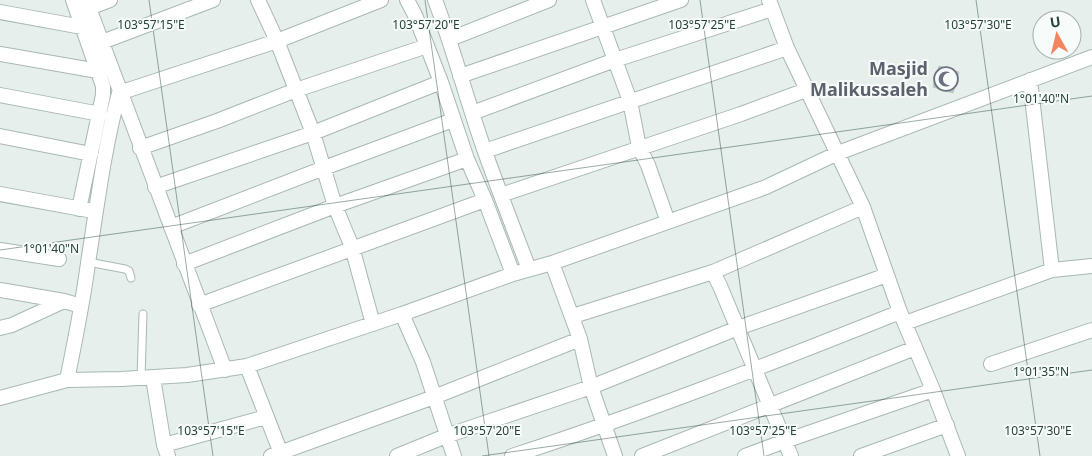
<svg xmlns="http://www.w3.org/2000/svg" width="1092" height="456" font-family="'Noto Sans',sans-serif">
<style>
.building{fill:#bbcac4;stroke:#b8c9c2}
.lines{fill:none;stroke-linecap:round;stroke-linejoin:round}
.service-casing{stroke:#a8b8b2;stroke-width:9}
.minor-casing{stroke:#a8b8b2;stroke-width:16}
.service{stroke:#fff;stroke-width:7}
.minor{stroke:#fff;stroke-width:14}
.ticks{fill:none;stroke:#24423a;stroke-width:1;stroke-opacity:0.45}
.labels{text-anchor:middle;stroke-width:4;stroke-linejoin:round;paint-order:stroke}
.worship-label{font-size:18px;font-weight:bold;fill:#5b616d;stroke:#f7fbf9;text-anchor:end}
.ticks-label{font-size:12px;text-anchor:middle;fill:#24423a;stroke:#f7fbf9;stroke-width:4;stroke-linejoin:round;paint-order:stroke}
</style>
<rect width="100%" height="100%" fill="#e6efeb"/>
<!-- building -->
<path class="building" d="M939,66l20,6 -6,21 -20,-6z"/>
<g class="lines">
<!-- service casing -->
<g class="service-casing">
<path id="service" d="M88,262l37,7 4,2 2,7
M141,378l2,-64"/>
</g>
<!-- minor casing -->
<g class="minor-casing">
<path id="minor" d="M73,0l30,86v9l-24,114
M86,0l139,370
M258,0l19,41 36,92 22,73 17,41 21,77
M407,0l8,15 26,67 26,77 18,41 28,74
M435,0c19,50 32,101 50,152 14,39 29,78 44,117
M593,0l37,101 9,46 9,18 20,57
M769,0l18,48 76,159 37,105 33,78 25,66
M89,8l21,-8
M0,12l82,15 8,-1
M450,39l99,-39
M102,42l111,-42
M0,54l98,17 7,-2
M460,76l221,-76
M1030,80l22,190
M0,95l100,19
M472,113l143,-53 157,-51
M0,136l91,18
M140,148l77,-27 79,-31 131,-44
M485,151l302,-103
M155,187l158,-54 128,-51
M0,194l88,16
M501,195l240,-81 65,-24
M171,227l153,-59 129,-48
M0,250l59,9
M552,263l28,76 11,48 24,69
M184,264l151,-58 132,-47
M713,272l7,14 71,170
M0,290l64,11 17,5
M199,305l286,-105
M402,314l21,48 31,94
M573,316l140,-44 150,-65
M905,323l147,-53 40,-4
M0,328l12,-3 52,-24
M991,364l101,-34
M247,366l35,90
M153,378l11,67 4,11
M67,380c8,-39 16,-78 21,-117 9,-57 16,-115 31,-170l158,-52 104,-41
M0,398l67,-18 54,-1 66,-4 60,-9 155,-52 111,-40 39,-11 214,-76 72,-34 254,-96
M164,445l102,-28
M271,456l163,-59 146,-58
M397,456l49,-20 145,-49 147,-59 149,-53
M512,456c132,-43 260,-93 388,-144
M642,456l273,-108
M745,456l40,-15 148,-51
M861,456l86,-31"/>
</g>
<!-- service -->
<use href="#service" class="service"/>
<!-- minor -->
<use href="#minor" class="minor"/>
</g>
<!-- ticks -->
<path class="ticks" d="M149,0l64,456M425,0l64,456M700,0l64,456M976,0l64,456M0,250l1092,-154M482,456l610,-86"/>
<!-- icons -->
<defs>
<g id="mosque-ring" transform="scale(1.25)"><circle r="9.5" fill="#f7fbf9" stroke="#6b7280" stroke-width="1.5"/><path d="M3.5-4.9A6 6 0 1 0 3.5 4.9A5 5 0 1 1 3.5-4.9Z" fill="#6b7280"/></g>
</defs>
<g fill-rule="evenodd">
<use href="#mosque-ring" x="946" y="79"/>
</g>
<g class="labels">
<!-- worship labels -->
<g class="worship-label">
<text x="928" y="75">Masjid<tspan x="928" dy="21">Malikussaleh</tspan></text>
</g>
</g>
<g class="ticks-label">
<text x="151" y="29">103°57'15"E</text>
<text x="426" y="29">103°57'20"E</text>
<text x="702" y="29">103°57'25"E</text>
<text x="978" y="29">103°57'30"E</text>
<text x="1041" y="103">1°01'40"N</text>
<text x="51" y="253">1°01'40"N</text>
<text x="1041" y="376">1°01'35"N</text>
<text x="211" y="435">103°57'15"E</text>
<text x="487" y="435">103°57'20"E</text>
<text x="763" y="435">103°57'25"E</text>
<text x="1038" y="435">103°57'30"E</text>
</g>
<!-- north arrow -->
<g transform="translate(1057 35) rotate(352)"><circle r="24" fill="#f7fbf9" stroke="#a3b1ad"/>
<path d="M0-4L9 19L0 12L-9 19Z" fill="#f4845f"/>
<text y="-8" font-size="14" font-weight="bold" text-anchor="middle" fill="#24423a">U</text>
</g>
</svg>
